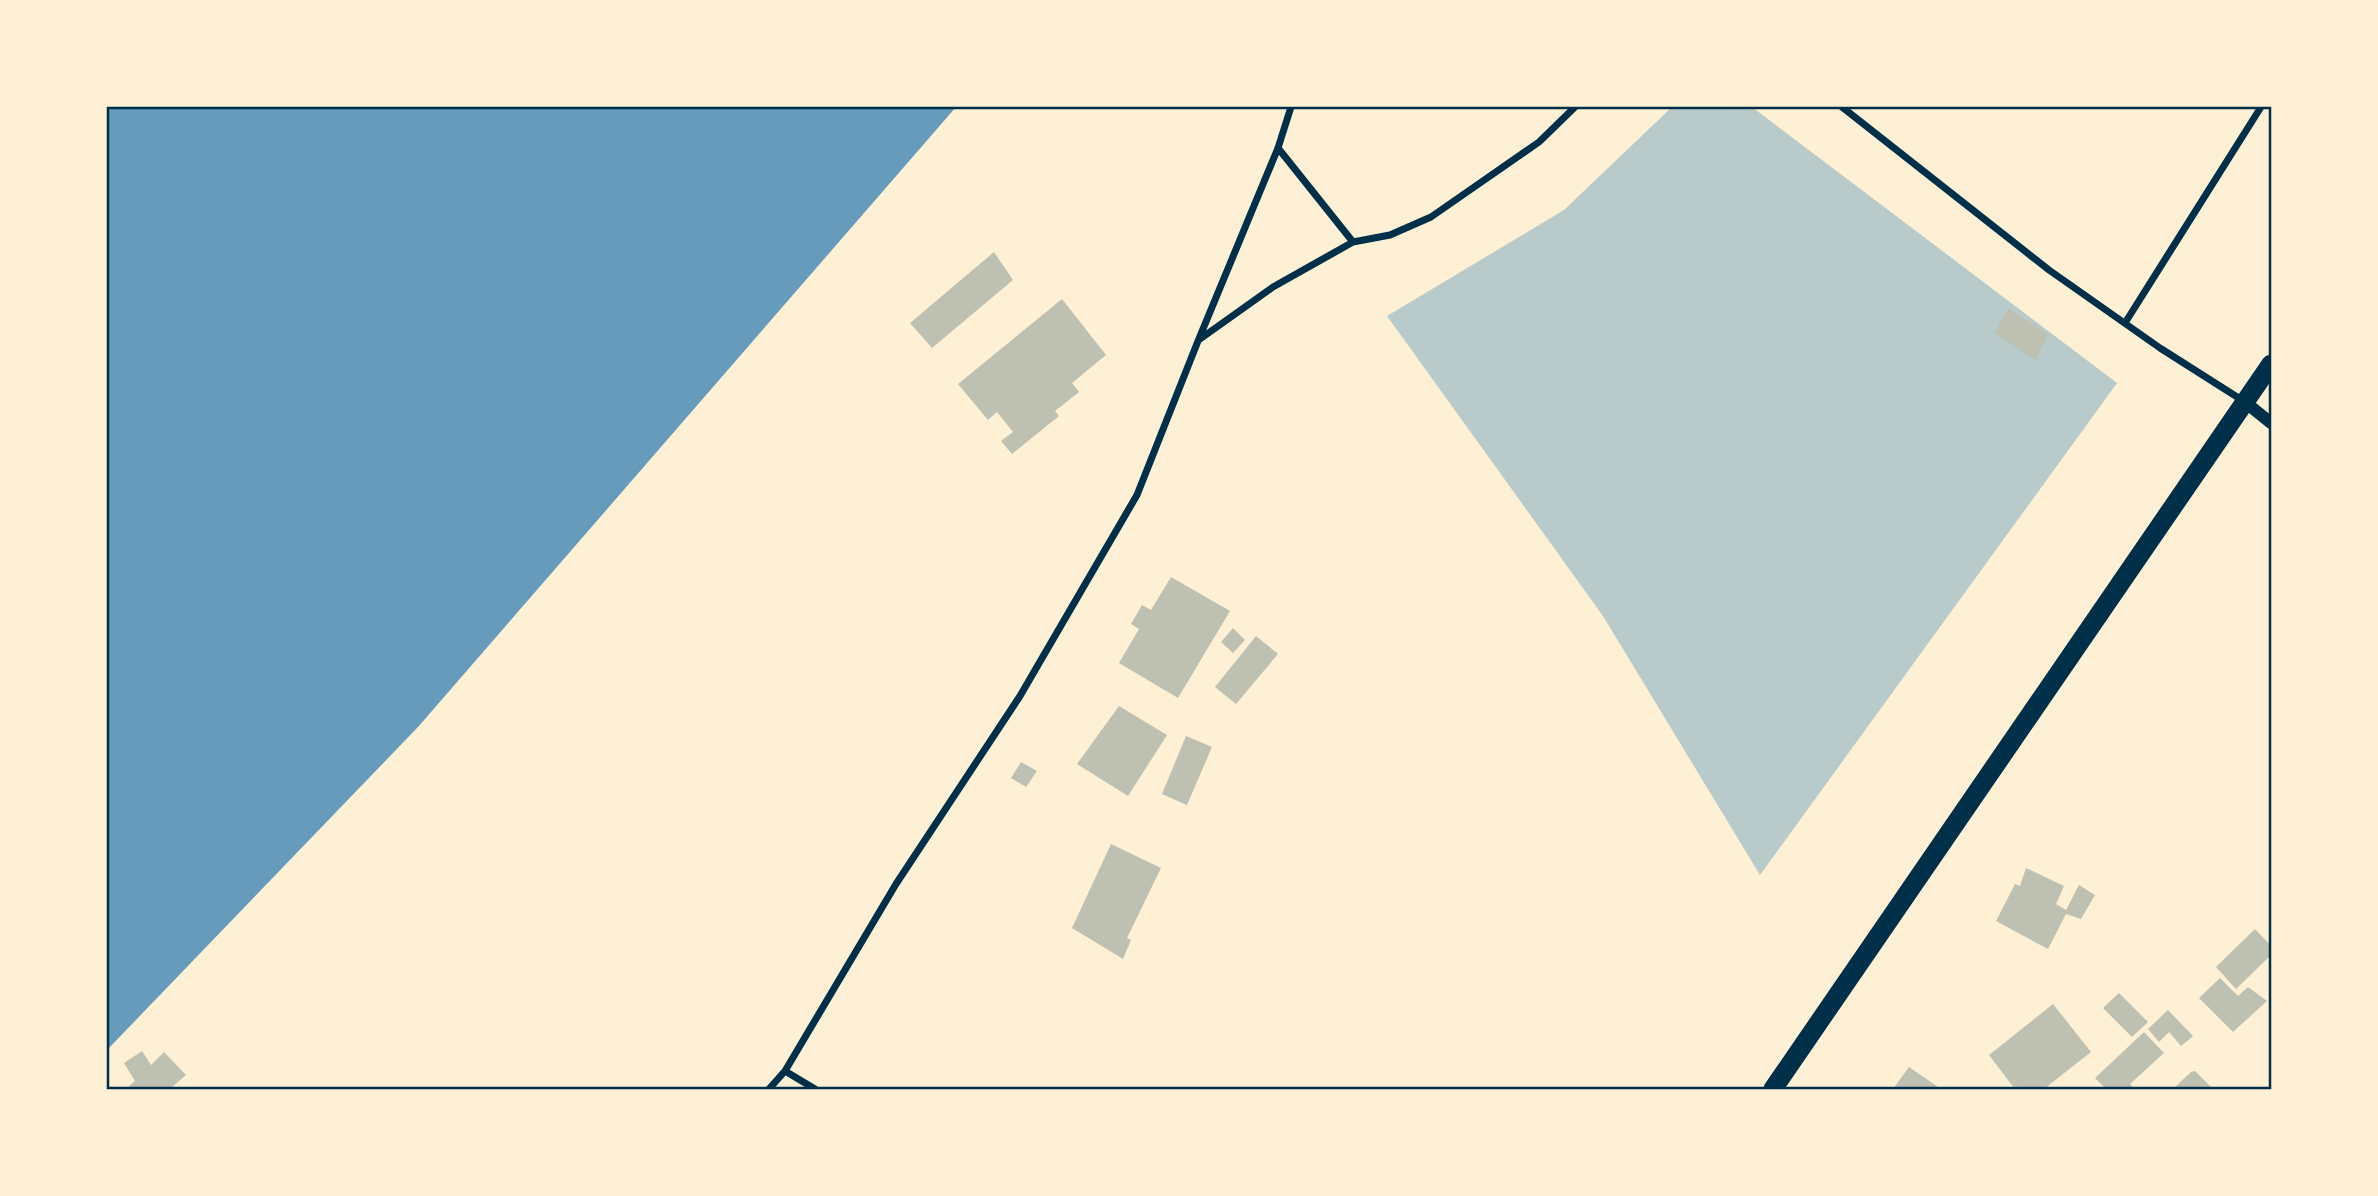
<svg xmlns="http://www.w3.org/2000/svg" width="2378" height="1196" font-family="Mulish,sans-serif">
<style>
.green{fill:#b9caca}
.water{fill:#669bbc}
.building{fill:#bec0b2}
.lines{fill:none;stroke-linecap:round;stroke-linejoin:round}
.minor{stroke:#003049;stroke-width:7}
.tertiary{stroke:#003049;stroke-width:12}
.trunk{stroke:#003049;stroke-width:19}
.neatline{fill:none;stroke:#003049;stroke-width:2.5}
</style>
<rect width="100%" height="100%" fill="#fdf0d5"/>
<!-- green -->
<path class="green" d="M1672,107h80l365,276 -357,492 -157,-259 -216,-300 177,-106z"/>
<!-- water -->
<path class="water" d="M107,107h849l-538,620 -311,323z"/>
<!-- building -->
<path class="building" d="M994,252l19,28 -81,68 -22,-25z
M1062,299l44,56 -34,28 7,9 -24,19 4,5 -47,38 -11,-13 12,-9 -16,-20 -9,8 -30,-36z
M2008,308l40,26 -12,26 -41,-27z
M1171,577l59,34 -52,87 -59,-35 20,-34 -8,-5 11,-19 9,5z
M1233,628l12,12 -12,13 -12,-11z
M1256,636l22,18 -42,50 -21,-17z
M1119,706l48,29 -39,61 -51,-32z
M1186,736l26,11 -25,58 -25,-11z
M1021,762l16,9 -11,16 -15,-9z
M1111,844l50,24 -34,70 4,2 -8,19 -51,-31z
M2026,868l38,18 -8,18 10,6 13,-25 16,10 -14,24 -15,-5 -18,35 -52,-28 19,-37 5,2z
M2255,929l16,17v9l-35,34 -20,-22z
M2220,978l18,18 10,-9 19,14 -34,31 -34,-34z
M2119,993l29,29 -16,15 -29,-29z
M2053,1004l38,48 -47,37h-25l-3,-3 -2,2 -25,-33z
M2168,1010l25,26 -12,10 -12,-14 -10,10 -11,-13z
M2144,1032l20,21 -34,31 5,5h-29l-11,-11z
M142,1051l9,14 13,-13 22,23 -16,14h-44l9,-8 -11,-18z
M1909,1067l32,22h-48z
M2195,1071l18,18h-40l18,-17z"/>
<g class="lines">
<!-- minor -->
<path class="minor" d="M1842,107l207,163 111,78 85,54
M1278,148l75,94 37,-7 41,-18 108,-75 36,-35
M2125,323l136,-216
M1200,339l73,-52 80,-45
M785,1071l30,18
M769,1089l16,-18 111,-187 124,-188 117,-201 61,-154 80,-193 13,-41"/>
<!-- tertiary -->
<path class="tertiary" d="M2245,402l26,21"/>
<!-- trunk -->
<path class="trunk" d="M1773,1089l498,-725"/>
</g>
<!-- border -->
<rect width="2378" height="1196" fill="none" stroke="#fdf0d5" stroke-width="217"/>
<rect x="108" y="108" width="2162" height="980" class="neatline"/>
</svg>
